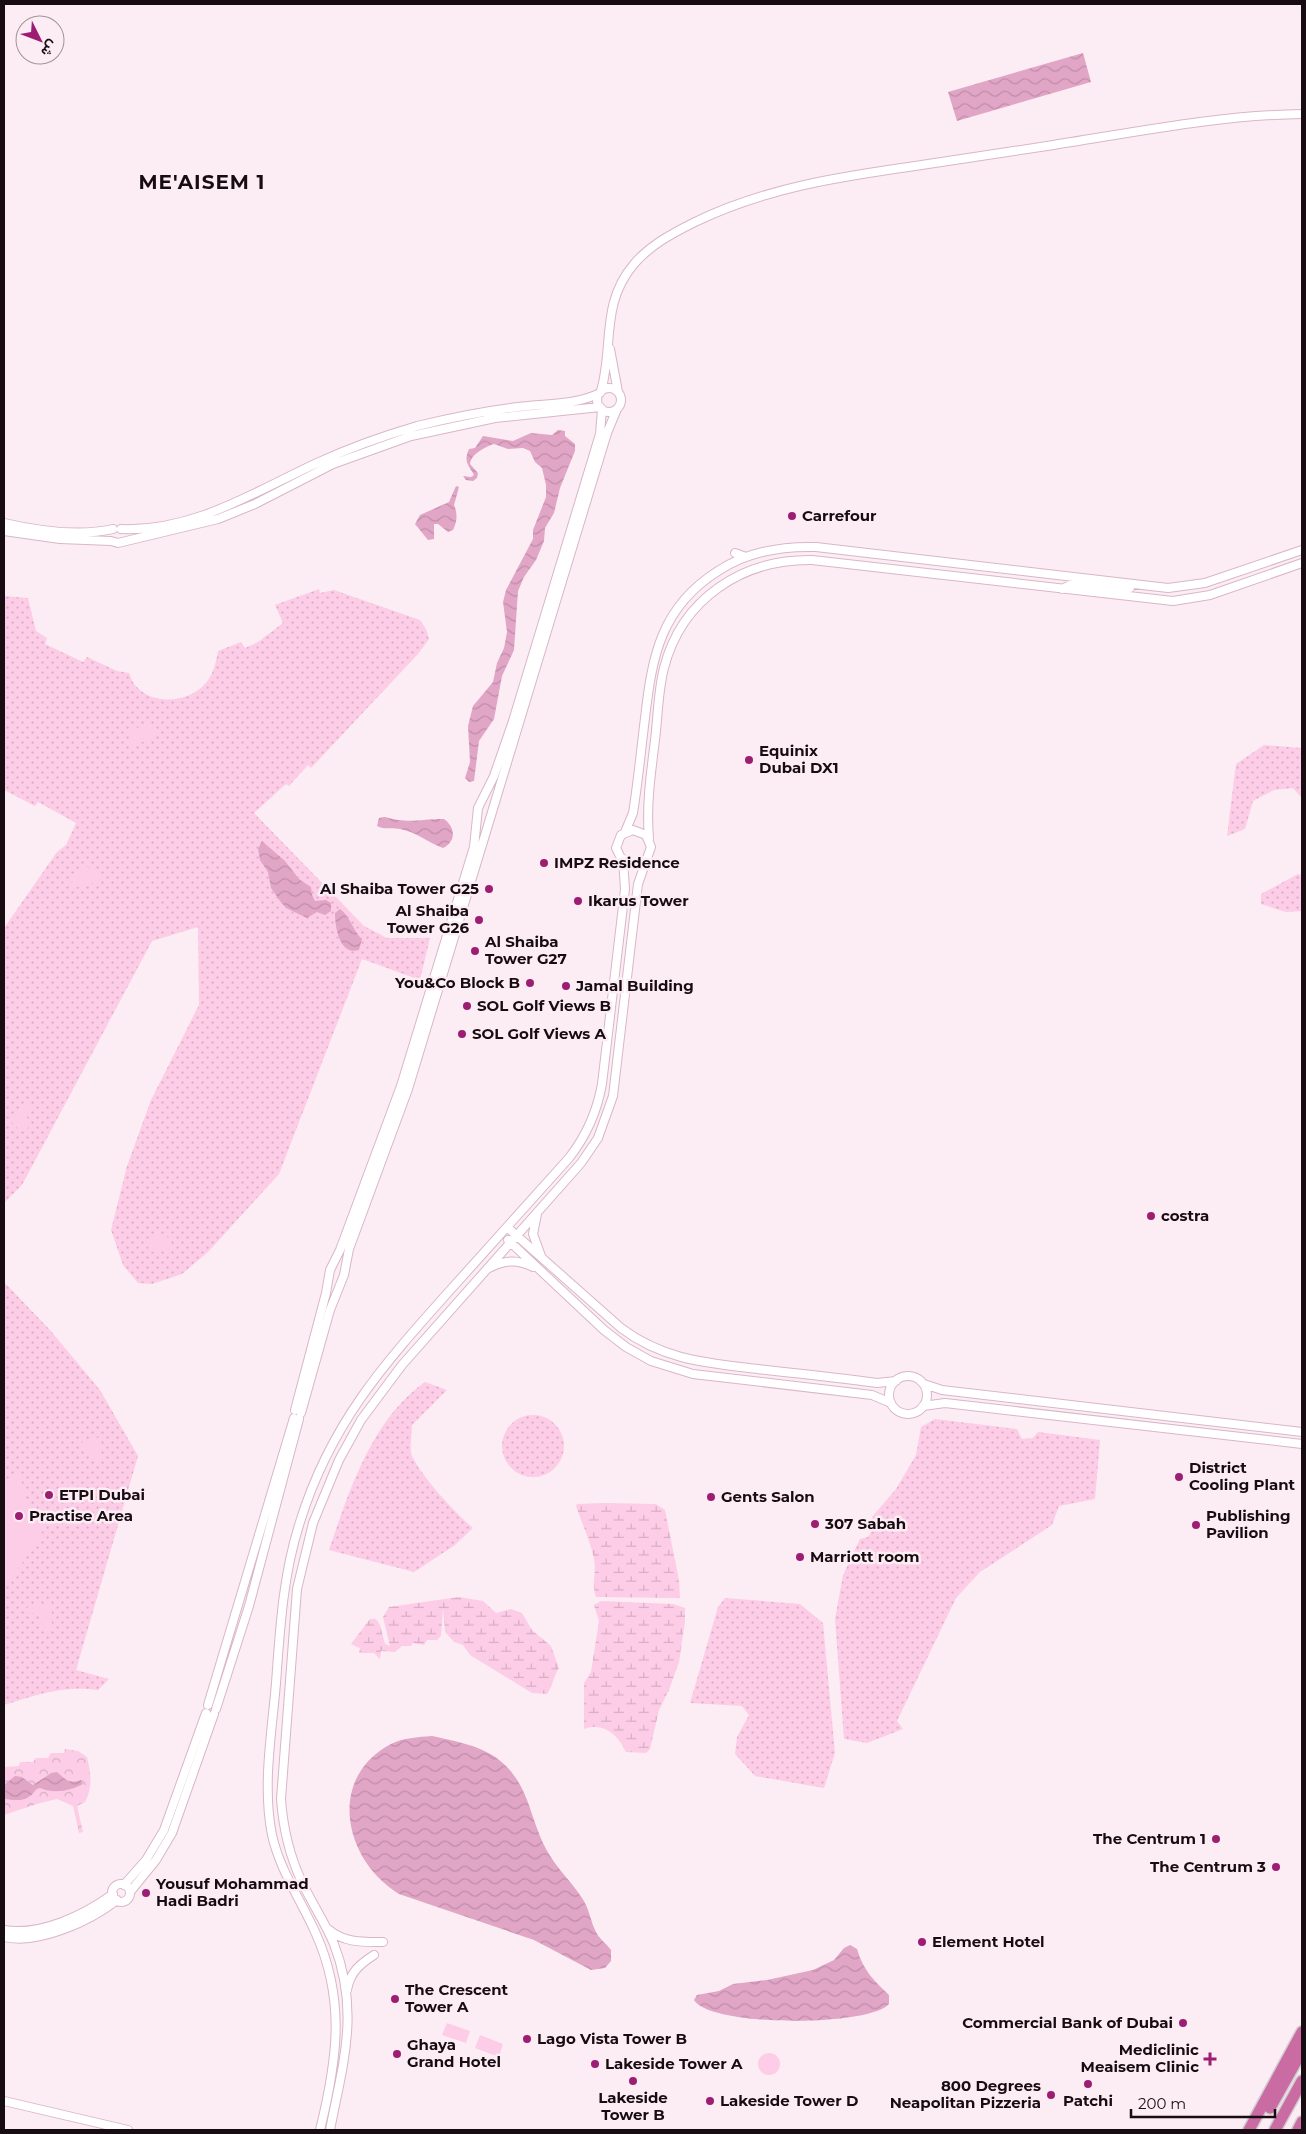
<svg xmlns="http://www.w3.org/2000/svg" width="1306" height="2134" font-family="Montserrat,Vazirmatn,sans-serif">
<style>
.grass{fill:url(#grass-dots)}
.forest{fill:url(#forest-crowns)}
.wetland{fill:url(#wetland-marsh)}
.garden{fill:#fdcce6}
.water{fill:url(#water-waves)}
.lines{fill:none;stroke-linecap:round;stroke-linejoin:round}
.minor-casing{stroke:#d9b6c8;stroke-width:10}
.highway-casing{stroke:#d1ced0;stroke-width:14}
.minor{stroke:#fff;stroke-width:8}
.highway{stroke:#cb6ba4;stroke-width:11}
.poi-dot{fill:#9c1d72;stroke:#fcedf4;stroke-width:2}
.labels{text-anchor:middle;stroke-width:5;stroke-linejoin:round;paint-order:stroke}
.poi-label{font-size:15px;font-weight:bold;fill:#180c13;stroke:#fcedf4;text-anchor:start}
.district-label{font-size:20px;font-weight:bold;letter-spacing:1px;fill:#180c13;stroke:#fcedf4}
</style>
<defs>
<pattern id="grass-dots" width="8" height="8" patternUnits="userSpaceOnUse" patternTransform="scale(1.25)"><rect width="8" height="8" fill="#fdcce6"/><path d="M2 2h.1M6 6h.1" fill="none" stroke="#d8aec4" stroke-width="1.8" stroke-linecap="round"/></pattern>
<pattern id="forest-crowns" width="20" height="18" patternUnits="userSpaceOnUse" patternTransform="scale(1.25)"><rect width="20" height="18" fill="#fdcce6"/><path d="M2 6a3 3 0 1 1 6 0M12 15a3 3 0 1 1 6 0" fill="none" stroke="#d8aec4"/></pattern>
<pattern id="wetland-marsh" width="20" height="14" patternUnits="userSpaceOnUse" patternTransform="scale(1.25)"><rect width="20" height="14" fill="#fdcce6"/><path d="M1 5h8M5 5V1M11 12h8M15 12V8" fill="none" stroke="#d8aec4"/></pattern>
<pattern id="water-waves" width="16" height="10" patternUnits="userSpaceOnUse" patternTransform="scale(1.25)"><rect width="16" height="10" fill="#e1a5c6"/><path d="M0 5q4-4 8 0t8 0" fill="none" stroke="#c08da9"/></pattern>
</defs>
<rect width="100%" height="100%" fill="#fcedf4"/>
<!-- grass -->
<path class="grass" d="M319,589l1,4 14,-3 86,30 6,9 3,10 -11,15 -107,114 -3,-3 -19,21 -3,-2 -32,29 110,113 23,12h43l-10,42 -58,-21 -83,215 -71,78 -26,22 -30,10 -14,-1 -15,-18 -12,-35 16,-64 24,-66 48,-95 -1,-78 -46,14 -130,244 -18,18v-275l53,-76 9,-7 10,-22 -38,-21 -3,4 -31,-16v-194l24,2 8,33 11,7 -2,6 38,18 4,-5 30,14 12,2c2,5 4,11 8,14 17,19 52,15 68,-3 8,-9 11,-21 13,-33l23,-9 4,6 13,-6 25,-19 -8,-18z
M1264,745l38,3v50l-9,-10 -19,2 -21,11 -8,28 -18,7 9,-72z
M1298,874l4,1v36l-16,1 -25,-8v-10z
M4,1282l46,48 50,60 38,66 -62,214 33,9 -11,11c-36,-5 -61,5 -94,15z
M425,1382l22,8 -35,35c0,9 -3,24 0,31 9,20 44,58 61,72l-18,17 -41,27 -85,-22c20,-59 43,-131 96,-168z
M502 1446a31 31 0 1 1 62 0a31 31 0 1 1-62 0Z
M935,1419l82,10 5,10 11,-1 5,-6 62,8 -5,59 -36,7 -7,19 -72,47 -24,26 -59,123 6,8 -36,14 -23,-4 -9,-120 8,-44 17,-36 8,-2 5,-8 -1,-12 24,-28 20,-34 5,-28z
M725,1598l75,6 23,19 12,130 -11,35 -69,-12 -20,-22 2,-17 12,-22 -7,-9 -52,-3 28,-96z"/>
<!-- forest -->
<path class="forest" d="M65,1749l13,2 9,6c4,17 6,30 -2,45l-8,4 6,26 -4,1 -6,-27 -16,-7 -17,4 -36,12v-16c7,1 20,3 26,-3 5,-4 3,-6 10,-8 15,7 27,-1 41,-8 -14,5 -17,-4 -30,-7l-18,12 -11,-8 -18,8v-18l15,-1 1,-4h13l3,-4h12l3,-5h13z"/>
<!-- wetland -->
<path class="wetland" d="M604,1503l52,1 9,6 14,70 1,18 -84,-1c-5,-13 1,-25 -2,-38 -4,-19 -12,-35 -18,-53l1,-2z
M459,1597l24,4 13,12 15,-4 11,4 10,17 19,16 8,22c-6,9 -6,18 -12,26l-15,-1 -62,-38 -7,-10 -9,-3 -9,-10 -2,-24 -2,28 -4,4h-10l-3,5 -11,-2 -2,3h-9l-7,6 -14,-1 -1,8 -6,-6h-15l1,-5 -9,-4 19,-25h6l4,6 5,19 5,2 -7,-29 6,-10z
M601,1601l72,3 12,4v14l-6,40 -10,28 -10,20 -9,39 -4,4 -20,-1c-8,-17 -22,-30 -42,-23v-46l7,-11 8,-51 -5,-16z"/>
<!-- garden -->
<path class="garden" d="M151,724l7,6 -3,8 -21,7 -3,-1 -1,-17 13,1z
M84,865l7,4 9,1 -2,13h-12l-13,6 -3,-5c9,-7 8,-15 14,-19z
M28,1101l2,5 -3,11 3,8 -3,4 -8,3 -3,-7 -7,-4 1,-4z
M157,1234l15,5 -3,9 -11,6 -7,-3 -5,-7 2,-6z
M94,1437l5,1v12l5,7 -5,4 -16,-10 -1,-9z
M20,1473l5,24 18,38 -39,52v-107z
M33,1604l12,3 3,-2 4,1v20l-4,4 -5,-1 -3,-12 -12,-6 -1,-3z
M447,2023l23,8 -4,12 -24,-8z
M480,2035l23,9 -4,13 -24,-9z
M758 2064a11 11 0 1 1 22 0a11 11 0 1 1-22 0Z"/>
<!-- water -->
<path class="water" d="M1083,53l8,29 -134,39 -9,-29z
M558,430l7,1v5l10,8v7l-15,37 -6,25 -9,15 -1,13 -8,19 -12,17 -6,14 -4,59 -12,26 -8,43 -15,22 -5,40 -5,1 -4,-4 5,-16 -2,-36 5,-20 20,-24 4,-19 7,-15 3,-16 -4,-30 3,-12 27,-51v-9l13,-33v-12l-4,-17 -7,-6 -5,-11 -7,-3 -15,1 -14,-5c-9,3 -23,10 -24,20l8,9 -1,5 -4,3 -7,-1 -3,-4 8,1 3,-2c-5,-10 -11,-13 -5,-26l6,-1 8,-12 30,5 18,-8 21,2z
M456,486l3,1 -5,18c4,9 3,17 -1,25l-5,2 -10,-8h-4v15l-6,1 -13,-16 5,-9 29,-13z
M385,817c24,7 35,2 59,2 11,8 13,22 -1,29 -15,-5 -26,-16 -43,-19 -8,-2 -15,1 -23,-3l2,-8z
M262,841l23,20 14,18 12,8 1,8 3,6 11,-1 5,3v8l-6,4 -8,-3 -10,6 -21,-10 -6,-7 -9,-13 -3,-16 -8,-12 -2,-11z
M340,909c10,7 13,22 22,30l-3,11c-20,6 -24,-24 -24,-37z
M432,1736c45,10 76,15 95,64 6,16 11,34 19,49 10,19 25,32 36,49 7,10 8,21 13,32 3,8 11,13 16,20v11l-6,7 -14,2 -57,-30 -135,-46c-55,-33 -73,-116 -8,-150 12,-6 27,-7 41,-8z
M57,1772c9,8 12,12 24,8l2,4c-13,7 -30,10 -43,4 -7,2 -5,5 -10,8 -6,6 -19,4 -26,3v-14l11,-9 7,1 11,8 18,-12z
M850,1945l7,4c6,21 17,32 32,46v9c-21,23 -179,23 -195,-4l3,-5 22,-4 14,-7 34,-4 46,-10 21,-10 10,-12z"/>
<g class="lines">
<!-- minor casing -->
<g class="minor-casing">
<path id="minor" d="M610,349l8,43
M597 400a12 12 0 1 1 24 0a12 12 0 1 1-24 0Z
M601,391c13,-45 -1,-87 33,-127 16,-19 39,-31 61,-42 70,-34 143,-45 220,-56 44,-7 88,-13 132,-20 84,-13 170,-31 255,-32
M4,523c35,8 74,14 109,6
M121,529c72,3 133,-37 196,-66 32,-15 66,-27 100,-37 33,-8 67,-15 101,-19 27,-4 56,-1 82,-14
M4,531l56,8 51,2 7,2 100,-24 37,-15 78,-40 78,-28 84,-18 105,-11
M735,553l11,4
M1062,589l13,-6 55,5
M625,832l8,-19c5,-31 8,-63 12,-95 7,-62 16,-111 73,-147 29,-19 63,-25 98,-24l352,41 37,-5 97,-33
M649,838c-3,-33 2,-65 6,-98 3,-24 3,-49 9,-72 18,-70 79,-109 148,-108l361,41 37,-6 92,-32
M537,1214l-4,20 8,22
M507,1227l114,101c45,34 91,35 145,42 37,4 74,8 111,13l19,-2
M508,1240l96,90 22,17 25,14 42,13 179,21 19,8
M489,1268c16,-8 28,-9 44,-1
M889 1395a19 19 0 1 1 38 0a19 19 0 1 1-38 0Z
M924,1384l18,6 360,42
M923,1406l22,-3 357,41
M295,1410l31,-117 4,-23 10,-20 61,-164 73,-239 4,-39 16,-32 19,-55 87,-287 2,-25
M301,1413l29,-103 14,-35 5,-26 59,-160 199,-656 10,-24
M208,1705l86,-287
M216,1709l33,-103 50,-187
M112 1893a9 9 0 1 1 18 0a9 9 0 1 1-18 0Z
M124,1885l22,-25 18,-30 42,-117
M130,1892l26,-32 16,-27 42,-119
M328,1929c16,14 35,13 55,13
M4,1930c37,6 80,-15 109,-36
M4,1937c35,8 86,-16 113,-37
M347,1990c3,-18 13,-26 27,-35
M4,2101l124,29
M320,2130c17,-69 26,-129 -4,-196 -15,-34 -36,-63 -44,-99 -10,-50 0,-103 4,-152 4,-55 7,-109 24,-161 31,-100 85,-159 153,-235 39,-43 77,-86 116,-129 18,-23 28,-46 33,-74l23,-195 -2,-29
M330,2130c13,-67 30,-118 4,-186 -9,-22 -23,-42 -33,-64 -12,-26 -18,-53 -20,-81l16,-210 16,-66 26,-63 22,-40 41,-55 179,-202 17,-25 15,-42 25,-212 13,-37 -5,-12 -13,-5 -12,5 -5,13 5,10 13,6 11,-4"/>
</g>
<!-- highway casing -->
<g class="highway-casing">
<path id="highway" d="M1270,2108l32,-57
M1249,2130l53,-98
M1275,2130l27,-49
M1298,2130l4,-8"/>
</g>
<!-- minor -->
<use href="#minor" class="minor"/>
<!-- highway -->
<use href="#highway" class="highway"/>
</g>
<!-- markers -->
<g class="poi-dot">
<circle cx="792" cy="516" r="5"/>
<circle cx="749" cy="760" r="5"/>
<circle cx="544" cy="863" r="5"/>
<circle cx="489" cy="889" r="5"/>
<circle cx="578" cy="901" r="5"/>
<circle cx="479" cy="920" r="5"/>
<circle cx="475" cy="951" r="5"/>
<circle cx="530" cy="983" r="5"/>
<circle cx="566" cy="986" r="5"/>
<circle cx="467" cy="1006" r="5"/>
<circle cx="462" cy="1034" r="5"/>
<circle cx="1151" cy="1216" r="5"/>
<circle cx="1179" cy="1477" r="5"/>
<circle cx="49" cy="1495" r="5"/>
<circle cx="711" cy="1497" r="5"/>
<circle cx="19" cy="1516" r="5"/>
<circle cx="815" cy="1524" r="5"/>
<circle cx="1196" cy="1525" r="5"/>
<circle cx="800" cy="1557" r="5"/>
<circle cx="1216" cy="1839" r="5"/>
<circle cx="1276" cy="1867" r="5"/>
<circle cx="146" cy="1893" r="5"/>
<circle cx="922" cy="1942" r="5"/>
<circle cx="395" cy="1999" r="5"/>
<circle cx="1183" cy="2023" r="5"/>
<circle cx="527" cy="2039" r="5"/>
<circle cx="397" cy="2054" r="5"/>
<path d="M1207.5 2051.5h5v5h5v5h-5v5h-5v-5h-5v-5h5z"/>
<circle cx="595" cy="2064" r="5"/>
<circle cx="633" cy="2081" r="5"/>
<circle cx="1088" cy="2084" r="5"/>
<circle cx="1051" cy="2095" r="5"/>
<circle cx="710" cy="2101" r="5"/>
</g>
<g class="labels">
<!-- poi labels -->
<g class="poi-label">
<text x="802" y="521">Carrefour</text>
<text x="759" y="756">Equinix<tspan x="759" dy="17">Dubai DX1</tspan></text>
<text x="554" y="868">IMPZ Residence</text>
<text x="479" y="894" text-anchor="end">Al Shaiba Tower G25</text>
<text x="588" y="906">Ikarus Tower</text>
<text x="469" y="916" text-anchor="end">Al Shaiba<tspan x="469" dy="17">Tower G26</tspan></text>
<text x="485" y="947">Al Shaiba<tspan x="485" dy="17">Tower G27</tspan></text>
<text x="520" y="988" text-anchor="end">You&amp;Co Block B</text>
<text x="576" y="991">Jamal Building</text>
<text x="477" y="1011">SOL Golf Views B</text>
<text x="472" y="1039">SOL Golf Views A</text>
<text x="1161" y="1221">costra</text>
<text x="1189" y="1473">District<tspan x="1189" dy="17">Cooling Plant</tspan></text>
<text x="59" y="1500">ETPI Dubai</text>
<text x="721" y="1502">Gents Salon</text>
<text x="29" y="1521">Practise Area</text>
<text x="1206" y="1521">Publishing<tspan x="1206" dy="17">Pavilion</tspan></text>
<text x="825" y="1529">307 Sabah</text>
<text x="810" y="1562">Marriott room</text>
<text x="1206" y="1844" text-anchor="end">The Centrum 1</text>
<text x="1266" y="1872" text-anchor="end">The Centrum 3</text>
<text x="156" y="1889">Yousuf Mohammad<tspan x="156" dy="17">Hadi Badri</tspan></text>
<text x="932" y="1947">Element Hotel</text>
<text x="405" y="1995">The Crescent<tspan x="405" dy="17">Tower A</tspan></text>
<text x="1173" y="2028" text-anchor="end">Commercial Bank of Dubai</text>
<text x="537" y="2044">Lago Vista Tower B</text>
<text x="407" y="2050">Ghaya<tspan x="407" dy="17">Grand Hotel</tspan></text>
<text x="1199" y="2055" text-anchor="end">Mediclinic<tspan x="1199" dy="17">Meaisem Clinic</tspan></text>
<text x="605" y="2069">Lakeside Tower A</text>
<text x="1041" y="2091" text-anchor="end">800 Degrees<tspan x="1041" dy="17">Neapolitan Pizzeria</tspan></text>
<text x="633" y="2103" text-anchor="middle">Lakeside<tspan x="633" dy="17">Tower B</tspan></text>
<text x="720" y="2106">Lakeside Tower D</text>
<text x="1088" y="2106" text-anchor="middle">Patchi</text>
</g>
<!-- district labels -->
<g class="district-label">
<text x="202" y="189">ME'AISEM 1</text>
</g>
</g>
<!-- border -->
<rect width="1306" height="2134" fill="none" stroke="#180c13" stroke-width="10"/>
<!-- north arrow -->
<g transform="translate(40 40) rotate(132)"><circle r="24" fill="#fcedf4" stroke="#a1939a"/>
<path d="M0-4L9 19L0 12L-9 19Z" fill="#9c1d72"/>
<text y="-8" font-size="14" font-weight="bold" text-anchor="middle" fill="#180c13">ش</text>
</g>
<!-- scale -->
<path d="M1131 2109v8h144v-8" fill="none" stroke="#180c13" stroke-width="2.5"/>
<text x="1138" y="2109" font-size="15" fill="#180c13" stroke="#fcedf4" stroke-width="4" paint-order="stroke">200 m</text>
</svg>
